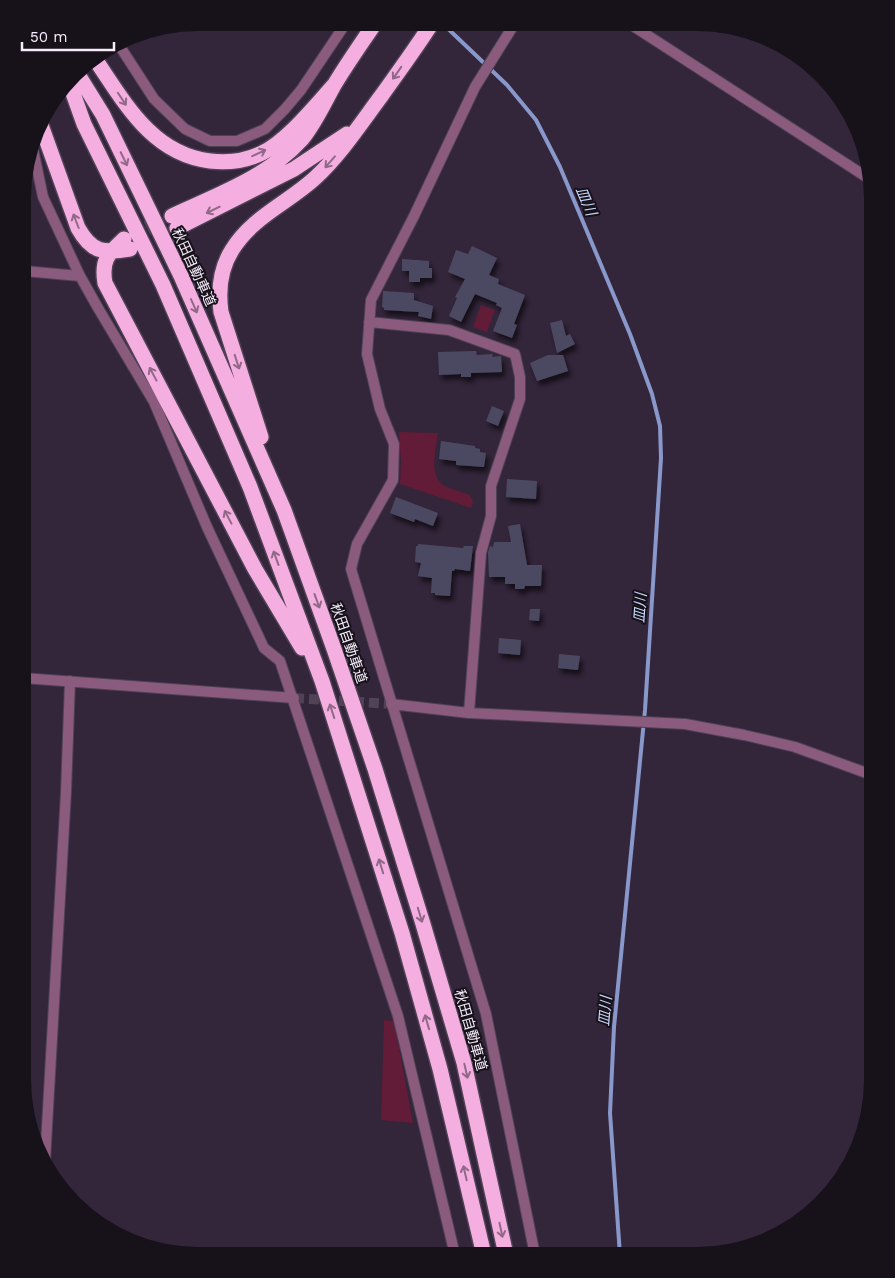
<svg xmlns="http://www.w3.org/2000/svg" width="895" height="1278" font-family="'Work Sans','Noto Sans JP',sans-serif">
<style>
.green{fill:#621c37}
.lines{fill:none;stroke-linecap:round;stroke-linejoin:round}
.stream{stroke:#8998cb;stroke-width:4}
.building{fill:#4c4962;filter:url(#shadow)}
.street-tunnel{stroke:#504357;stroke-width:10;stroke-dasharray:10 5;stroke-linecap:butt}
.highway-tunnel{stroke:#504357;stroke-width:15;stroke-dasharray:15 8;stroke-linecap:butt}
.street-casing{stroke:#4e4155;stroke-width:12}
.highway-casing{stroke:#4e4155;stroke-width:18}
.street{stroke:#8a5b7d;stroke-width:10}
.highway{stroke:#f4afe0;stroke-width:15}
.oneway{stroke:#916887}
.labels{text-anchor:middle;stroke-width:4;stroke-linejoin:round;paint-order:stroke}
.street-label{font-size:14px;fill:#f6edfb;stroke:#17111a}
.water-label{font-size:15px;font-style:italic;fill:#c6d6fc;stroke:#17111a}
</style>
<defs>
<filter id="shadow"><feDropShadow dx="3" dy="5" stdDeviation="2.5" flood-color="#0009"/></filter>
</defs>
<rect width="100%" height="100%" fill="#33253a"/>
<!-- green -->
<path class="green" d="M481,305l14,5 -8,22 -14,-5z
M399,432l39,1c-2,18 -11,45 9,54 7,3 15,5 23,8l3,6 -2,7 -71,-24 1,-22z
M384,1020l10,1 19,102 -32,-3z"/>
<g class="lines">
<!-- stream -->
<path class="stream" d="M442,23l65,62 29,35 24,47 70,167 22,60 8,32 1,32 -16,252 -31,317 -4,86 10,142"/>
</g>
<!-- building -->
<path class="building" d="M472,246l25,12 -8,17 10,4 -1,5 27,11 -11,29 3,1 -5,13 -19,-7 9,-23 -6,-3 1,-2 -22,-9 -14,28 -12,-6 8,-18 -2,-1 10,-18 -17,-7 8,-22 12,4z
M402,259l27,2v7h3v10h-12v4h-11v-11h-7z
M383,291l31,2v7l19,6 -2,13 -13,-3 1,-4 -35,-2v-2l-2,-1z
M562,320l4,16 4,-2 5,10 -18,9 -7,-30z
M476,351l1,4 16,-1 -1,3 9,-1 1,16 -31,1v4h-10v-3l-22,1 -1,-23z
M548,355h15l5,16 -31,10 -7,-18z
M492,406l12,5 -6,15 -12,-5z
M441,441l34,5v2l5,1v3l6,1 -2,14 -28,-2v-4l-17,-2z
M507,479l30,2 -1,18 -30,-2z
M396,497l42,16 -5,13 -18,-7 -1,3 -24,-9z
M520,524l7,41h15l-1,21h-16l-1,3h-9v-5h-10v-7h-16l-1,-25 2,-6 3,1 1,-5h17l-3,-16z
M418,544l45,4 1,-2h9l-3,25 -15,-2 -1,2h-2l-2,25 -15,-1v-2h-4l1,-15 -14,-2 3,-13 -6,-1 1,-16h2z
M530,609h10l-1,12 -10,-1z
M499,638l22,2 -1,15 -22,-2z
M559,654l21,2 -2,14 -20,-2z"/>
<g class="lines">
<!-- street-tunnel -->
<path class="street-tunnel" d="M294,698l97,6"/>
<!-- highway-tunnel -->
<path class="highway-tunnel" d="M126,238l46,-22
M132,247l45,-19"/>
<!-- street casing -->
<g class="street-casing">
<path id="street" d="M515,23l-40,64 -61,129 -43,84 -4,54 13,55 14,35 -1,36 -36,64 -6,25 135,445 49,241
M630,24l238,154
M119,45l35,54 31,30 25,12h27l28,-12 20,-20 16,-19 45,-67
M33,149l10,48 37,79 18,32 56,94 53,125 57,121 16,13 118,355 57,239
M24,271l56,5
M369,322l80,8 66,24 5,23v22l-29,87v30l-10,37 -12,160
M23,678l271,20
M391,704l78,9 216,11 59,11 51,12 77,28
M45,1162l21,-370 4,-111"/>
</g>
<!-- highway casing -->
<g class="highway-casing">
<path id="highway" d="M95,59c30,44 57,95 115,102 18,2 36,0 52,-8 25,-12 53,-47 72,-68
M77,73l26,42 78,161 103,234 50,139 41,120 48,155 41,139 42,192
M69,82l15,42 79,161 87,202 72,194 80,252 38,136 44,186
M41,125l37,103c14,25 25,25 52,21
M172,216c45,-21 96,-39 130,-77 13,-16 21,-34 31,-52 13,-22 28,-43 42,-64
M177,228l117,-59 53,-35
M124,239c-16,15 -23,21 -19,44l150,286 47,79
M261,437l-40,-125c-3,-22 -1,-43 11,-62 20,-33 56,-47 83,-72 26,-24 46,-55 67,-83 17,-24 34,-47 50,-72"/>
</g>
<!-- street -->
<use href="#street" class="street"/>
<!-- highway -->
<use href="#highway" class="highway"/>
</g>
<!-- one-way arrows -->
<defs><path id="oneway-shaft" d="M-6 0H5M1.5-3L5.5 0L1.5 3" fill="none" stroke-width="1.6" stroke-linecap="round" stroke-linejoin="round" transform="scale(1.25)"/></defs>
<g class="oneway">
<use href="#oneway-shaft" transform="translate(397 73) rotate(125)"/>
<use href="#oneway-shaft" transform="translate(122 99) rotate(56)"/>
<use href="#oneway-shaft" transform="translate(259 153) rotate(-25)"/>
<use href="#oneway-shaft" transform="translate(124 159) rotate(64)"/>
<use href="#oneway-shaft" transform="translate(330 162) rotate(131)"/>
<use href="#oneway-shaft" transform="translate(213 210) rotate(154)"/>
<use href="#oneway-shaft" transform="translate(76 221) rotate(-111)"/>
<use href="#oneway-shaft" transform="translate(194 306) rotate(66)"/>
<use href="#oneway-shaft" transform="translate(237 362) rotate(72)"/>
<use href="#oneway-shaft" transform="translate(153 374) rotate(-118)"/>
<use href="#oneway-shaft" transform="translate(228 517) rotate(-118)"/>
<use href="#oneway-shaft" transform="translate(276 558) rotate(-110)"/>
<use href="#oneway-shaft" transform="translate(317 601) rotate(70)"/>
<use href="#oneway-shaft" transform="translate(332 711) rotate(-108)"/>
<use href="#oneway-shaft" transform="translate(381 866) rotate(-107)"/>
<use href="#oneway-shaft" transform="translate(420 915) rotate(73)"/>
<use href="#oneway-shaft" transform="translate(427 1022) rotate(-106)"/>
<use href="#oneway-shaft" transform="translate(466 1071) rotate(77)"/>
<use href="#oneway-shaft" transform="translate(465 1173) rotate(-103)"/>
<use href="#oneway-shaft" transform="translate(501 1230) rotate(78)"/>
</g>
<g class="labels">
<!-- street labels -->
<g class="street-label">
<text transform="translate(194 267) rotate(65)" y="5">秋田自動車道</text>
<text transform="translate(349 643) rotate(71)" y="5">秋田自動車道</text>
<text transform="translate(471 1030) rotate(74)" y="5">秋田自動車道</text>
</g>
<!-- water labels -->
<g class="water-label">
<text transform="translate(586 201) rotate(67)" y="5">皿川</text>
<text transform="translate(640 608) rotate(-86)" y="5">皿川</text>
<text transform="translate(605 1011) rotate(-85)" y="5">皿川</text>
</g>
</g>
<!-- crop -->
<path d="M0 0H895V1278H0ZM198 31H697A167 167 0 0 1 864 198V1080A167 167 0 0 1 697 1247H198A167 167 0 0 1 31 1080V198A167 167 0 0 1 198 31Z" fill="#17111a" fill-rule="evenodd"/>
<!-- scale -->
<path d="M22 42v8h92v-8" fill="none" stroke="#f6edfb" stroke-width="2.5"/>
<text x="30" y="42" font-size="15" fill="#f6edfb" stroke="#17111a" stroke-width="4" paint-order="stroke">50 m</text>
</svg>
